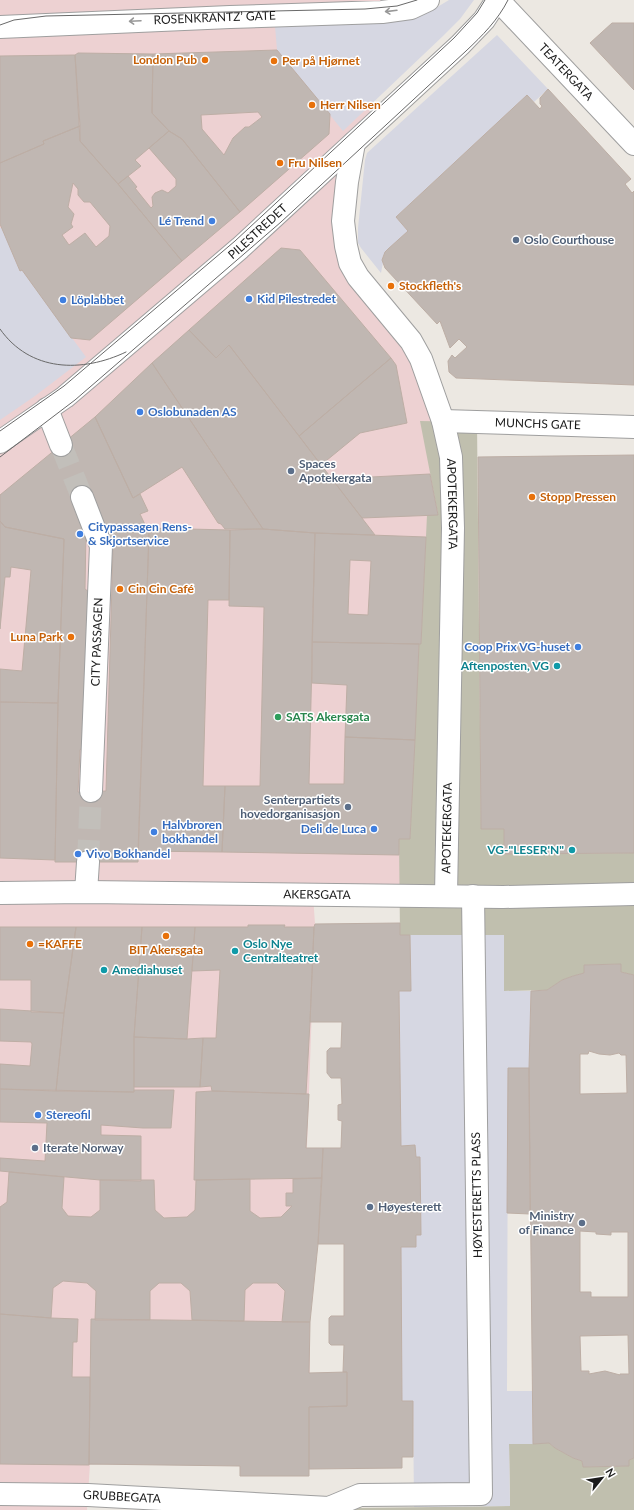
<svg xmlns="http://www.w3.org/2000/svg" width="634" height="1510" font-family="Lato,sans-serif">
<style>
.commercial{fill:#edd1d2}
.construction{fill:#c0bfae}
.plaza{fill:#d6d7e2}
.building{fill:#c0b7b2;stroke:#bdaea5;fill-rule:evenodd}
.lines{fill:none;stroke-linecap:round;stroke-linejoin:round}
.street-tunnel{stroke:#c2bfba;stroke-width:22;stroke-dasharray:22 11;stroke-linecap:butt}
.street-casing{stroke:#9f9f9f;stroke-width:24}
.street{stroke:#fff;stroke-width:22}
.tram{stroke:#696969;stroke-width:1}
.oneway{stroke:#989898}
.food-dot{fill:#e8710a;stroke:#fff;stroke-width:1.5}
.shop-dot{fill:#3f7fe0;stroke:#fff;stroke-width:1.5}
.service-dot{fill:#5c6f8a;stroke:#fff;stroke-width:1.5}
.culture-dot{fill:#0f9aa8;stroke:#fff;stroke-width:1.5}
.leisure-dot{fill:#2e9e5b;stroke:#fff;stroke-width:1.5}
.labels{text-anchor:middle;stroke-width:3;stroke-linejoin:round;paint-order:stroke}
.street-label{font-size:12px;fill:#1b1b1b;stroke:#fff}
.food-label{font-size:12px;font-weight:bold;fill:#c56008;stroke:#fff;text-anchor:start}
.shop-label{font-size:12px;font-weight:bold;fill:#366cbe;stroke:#fff;text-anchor:start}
.service-label{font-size:12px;font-weight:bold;fill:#4e5e75;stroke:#fff;text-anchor:start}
.culture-label{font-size:12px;font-weight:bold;fill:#0d838f;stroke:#fff;text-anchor:end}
.leisure-label{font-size:12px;font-weight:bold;fill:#27864d;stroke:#fff;text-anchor:start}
</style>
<rect width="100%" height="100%" fill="#ece8e2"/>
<!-- commercial -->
<path class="commercial" d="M0,0h428l-124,38 74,82 -24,23 -8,103 65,95 40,116 -41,382 -11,56h-86l2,29 -8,223 3,175 -1,144 -219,-2 -3,46h-87z"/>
<!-- construction -->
<path class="construction" d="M420,421l57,1 4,407h23v25l130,-1v122l-13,-3v-8l-37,1v8l-11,3 -11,4 -15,10 -43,1v-56h-104l-1,-96 11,-1 9,-194h2l6,-129 11,-1z
M549,1443l6,5 18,10 9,3 1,6 46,-1v-6l5,-2v52h-280l5,-2 151,-2 -1,-62z"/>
<!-- plaza -->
<path class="plaza" d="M449,0h25l-14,19 -17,17 -100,95 -66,-81 -2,-24 124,-5 30,-9z
M497,35l51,54 -14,13 -7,-7 -131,122 12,14 -23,21 -4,21 -20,-25 -3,-5v-15l7,-68 2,-7z
M0,228h2l18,43 2,-1 64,87 -51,39 -35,24z
M410,935h94v56h27l-2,77 -21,1 -1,322h25l1,53h-24l1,62 -96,1 -1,-106h-11l-1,-154h15v-12h5l-1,-78h-4l-1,-12 -14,1 -2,-155h12z"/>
<!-- building -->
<path class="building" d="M612,23h22v67l-44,-47z
M277,50l53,64 -1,20 -89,78 -58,-73 -13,-8 -17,-18 1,-59zM258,112l4,5 -13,10h-4l-12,11 -9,17 -22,-26 -1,-14z
M78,53l75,1 -1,59 17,18 -34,29 6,6 -23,18 -38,-43 -5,-86z
M75,55l5,71 -37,15 1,3 -44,19v-107z
M548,89l83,90 -6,5 7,9 2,-2v194l-178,-7 -7,-6 -1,-11 4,-6 3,3 12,-11 -8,-8 -9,9 -10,-27 -3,3 -52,-56 -3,-8 3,-8 3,-3 20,-18 -12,-14 131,-122 13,14 2,-3 -2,-2v-6z
M80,126v15l38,43 64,77 -92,79 -19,-2 -49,-68 -2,1 -20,-47v-61l44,-19 -1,-3zM73,183l5,6v6l6,7h6l20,24 -1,10 -13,11 -11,-14 -16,12 -7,-10 11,-8 -2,-3 3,-10 -6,-7z
M169,131l13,8 58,73 -58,49 -64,-77 10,-8 9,11 -2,1 16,20 2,-2 -1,-9 3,-4 7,-3 6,3 8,-7v-7l-27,-31z
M281,248l19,2 91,108 -92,78 -70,-91 -13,13 -27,-28z
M189,330l27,28 13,-13 146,190 -60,-2 -52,-4 -111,-166z
M391,358l5,7 11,58 -47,10 -39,32 -22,-29z
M152,363l111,166h-38l-4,-5 -3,-1 -36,-56 -49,31 -38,-81z
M95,417l38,81 7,-4 8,17 -8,3 9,19 -11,329h-83l3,-159 6,-164 -59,-12 -5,-6v-26zM91,490l22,59 -7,242 -28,1 2,-42 3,-4 6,-154 -4,-3 1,-58 -10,-29z
M634,455v398l-130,1v-25h-23l-3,-372z
M430,474l8,41 -76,3 -30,-39z
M0,521l5,6 59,12 -6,164 -58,-1v-33l22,2 9,-101 -20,-3 -1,10h-5l-5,52z
M147,528l83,2 -1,70h-21l-5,186h22l-3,66 -84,-1 11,-318z
M263,529l52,4 -6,251h35l1,-47 70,3 -5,99h-11v16l-177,-3 3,-66h35l4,-179 -35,-1 1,-76z
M315,533l111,4 -5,107 -109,-2zM350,560l21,1 -3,54 -20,-1z
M312,642l107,2 -4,96 -70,-3 2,-52 -35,-2z
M0,702l58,1 -3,157 -55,-2z
M400,923v12h10l1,56h-12l2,155 14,-1 1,12h4l1,78h-5v12h-15l1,154h11v56h-11v11l-93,1v-62l38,-1v-34h-4l1,-27h-13l-2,-2v-25l2,-2h13v-72h-26l5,-96h18l1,-27 -4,-1v-15l4,-1 -1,-26h-10l-4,-5v-22l3,-3h11l1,-26h-32l4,-95 1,-3z
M248,925h37l-1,2h30l-4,95 -4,72 -94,-3 -1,-5 -11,1 3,-49h13l4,-68 -28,1 3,-44h53z
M0,927h76l-12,86 -33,-1v-32h-31z
M76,927h66l-8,110v55l-78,-1 8,-78z
M142,927h53l-8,112 -53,-2z
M621,964v8l13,3v483l-5,2v6l-46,1 -1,-6 -9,-3 -18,-10 -6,-5 -16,1 -4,-376 2,-77 16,-1 15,-10 11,-4 11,-3v-8zM589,1051l10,3 11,1 9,-2 2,2h5l1,38 -47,1v-40h8zM580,1231l16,1v2l15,1v-3h17v65h-37v-5h-11zM628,1335l1,39h-9v1l-15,-4 -16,3v-3h-8l-1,-35z
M0,1009l64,4 -8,78 -56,-2v-25l30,2 2,-22 -1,-2 -31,-1z
M134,1037l53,2 16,-1 -3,49h-66z
M508,1068h21l1,146 -23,-1z
M0,1089l134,3v-2h40l-3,38h-28l-42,-3v10l40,1v45l-41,-1 -100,-9v-13l45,3 2,-38 -47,-1z
M212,1091l97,3 -3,54h17l-1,30 -128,2 2,-88z
M9,1172l55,5 -2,31 6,8 23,1 9,-7v-30h54l1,30 9,8 23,-1 8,-7 1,-30 54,-1v32l10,7 21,-1 11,-11h-6v-13h7v-14l29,-1 -4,66 -8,78h-28l3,-31 -8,-8h-24l-8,7 -1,31 -52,-1 -2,-29 -9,-8h-22l-9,8v29h-55l1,-29 -9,-8 -24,-2 -10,7 -2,30 -51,-4v-107l7,-5z
M0,1314l51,4 27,1 -1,23h-4l-1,35h18l-1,88 -89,-1z
M91,1319l219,3 -1,51 38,-1v34l-38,1v69h-69v-10l-151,-2z"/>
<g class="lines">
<!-- street-tunnel -->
<path class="street-tunnel" d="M61,445l21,52
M88,862l3,-71"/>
<!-- street casing -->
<g class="street-casing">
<g id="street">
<path id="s1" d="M498,0l136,144"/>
<path id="s2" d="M0,27l230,-10 152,-5 29,-4 17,-8"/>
<path id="s3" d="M354,143l-7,39 -4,39 3,25 4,17 8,14 53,64 10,18 22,62 8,36 2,71 -7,367"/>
<path d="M47,409l14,36"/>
<path id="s4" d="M443,421l191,6"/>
<path id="s5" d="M0,442l65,-45 175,-149 220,-203 24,-25 13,-20"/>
<path d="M82,497l19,49 -10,245"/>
<path d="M86,892l2,-30"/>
<path id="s6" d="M0,893l86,-1 417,5 131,-3"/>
<path id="s7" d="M0,1494l88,1 241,13 31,-13 121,-1 -8,-598"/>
</g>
</g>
<!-- street -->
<use href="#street" class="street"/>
<!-- tram -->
<path class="tram" d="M0,25l14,-5 32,-4 319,-7 32,-3 20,-6
M0,329c30,43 82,44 126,23
M0,431l64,-45 171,-145 219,-203 23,-25 8,-13
M0,457l75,-57 206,-178 185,-171c16,-15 32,-31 42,-51"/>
</g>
<!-- one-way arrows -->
<defs><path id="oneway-shaft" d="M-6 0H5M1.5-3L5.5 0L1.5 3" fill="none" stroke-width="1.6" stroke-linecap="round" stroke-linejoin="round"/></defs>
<g class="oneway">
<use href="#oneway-shaft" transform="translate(391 11) rotate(173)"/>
<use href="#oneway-shaft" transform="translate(135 21) rotate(177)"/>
</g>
<!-- markers -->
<g class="food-dot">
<circle cx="205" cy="60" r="4"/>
<circle cx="274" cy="61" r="4"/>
<circle cx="312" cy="105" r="4"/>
<circle cx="280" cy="163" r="4"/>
<circle cx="391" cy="286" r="4"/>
<circle cx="532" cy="497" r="4"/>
<circle cx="120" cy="589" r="4"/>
<circle cx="71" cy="637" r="4"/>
<circle cx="166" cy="936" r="4"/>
<circle cx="30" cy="944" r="4"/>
</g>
<g class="shop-dot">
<circle cx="212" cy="221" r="4"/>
<circle cx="249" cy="299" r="4"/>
<circle cx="63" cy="300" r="4"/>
<circle cx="140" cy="412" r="4"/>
<circle cx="80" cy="534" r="4"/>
<circle cx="578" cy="647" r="4"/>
<circle cx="374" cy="829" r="4"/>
<circle cx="154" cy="832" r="4"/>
<circle cx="78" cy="854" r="4"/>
<circle cx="38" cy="1115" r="4"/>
</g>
<g class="service-dot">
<circle cx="516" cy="240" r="4"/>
<circle cx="291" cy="471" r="4"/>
<circle cx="348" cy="807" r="4"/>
<circle cx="35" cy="1148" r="4"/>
<circle cx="370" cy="1207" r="4"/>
<circle cx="582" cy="1223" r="4"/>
</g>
<g class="culture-dot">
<circle cx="557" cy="666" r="4"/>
<circle cx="572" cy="850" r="4"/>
<circle cx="235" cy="951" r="4"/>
<circle cx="104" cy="970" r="4"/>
</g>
<circle class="leisure-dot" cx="278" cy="717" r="4"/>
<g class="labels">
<!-- street labels -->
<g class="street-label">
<text dy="4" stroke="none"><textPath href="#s2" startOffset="215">ROSENKRANTZ’ GATE</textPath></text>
<text dy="4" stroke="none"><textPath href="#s1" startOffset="99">TEATERGATA</textPath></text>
<text dy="4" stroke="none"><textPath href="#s5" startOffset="333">PILESTREDET</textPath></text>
<text dy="4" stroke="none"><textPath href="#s4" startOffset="95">MUNCHS GATE</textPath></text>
<text dy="4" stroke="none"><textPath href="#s3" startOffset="391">APOTEKERGATA</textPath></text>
<text transform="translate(97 642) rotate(-88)" y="4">CITY PASSAGEN</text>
<text transform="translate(447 828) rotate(-89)" y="4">APOTEKERGATA</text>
<text dy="4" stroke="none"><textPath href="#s6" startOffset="317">AKERSGATA</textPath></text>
<text transform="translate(477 1195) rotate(-91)" y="4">HØYESTERETTS PLASS</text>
<text dy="4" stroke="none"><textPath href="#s7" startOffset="122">GRUBBEGATA</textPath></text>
</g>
<!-- food labels -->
<g class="food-label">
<text x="197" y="64" text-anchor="end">London Pub</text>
<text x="282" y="65">Per på Hjørnet</text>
<text x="320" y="109">Herr Nilsen</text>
<text x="288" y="167">Fru Nilsen</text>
<text x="399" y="290">Stockfleth's</text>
<text x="540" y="501">Stopp Pressen</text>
<text x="128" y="593">Cin Cin Café</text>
<text x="63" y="641" text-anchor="end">Luna Park</text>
<text x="38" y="948">=KAFFE</text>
<text x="166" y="954" text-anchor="middle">BIT Akersgata</text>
</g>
<!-- shop labels -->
<g class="shop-label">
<text x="204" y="225" text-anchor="end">Lé Trend</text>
<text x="257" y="303">Kid Pilestredet</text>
<text x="71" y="304">Löplabbet</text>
<text x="148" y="416">Oslobunaden AS</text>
<text x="88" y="531">Citypassagen Rens-<tspan x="88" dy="14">&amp; Skjortservice</tspan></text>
<text x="570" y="651" text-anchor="end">Coop Prix VG-huset</text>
<text x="162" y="829">Halvbroren<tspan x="162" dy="14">bokhandel</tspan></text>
<text x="366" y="833" text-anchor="end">Deli de Luca</text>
<text x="86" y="858">Vivo Bokhandel</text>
<text x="46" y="1119">Stereofil</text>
</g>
<!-- service labels -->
<g class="service-label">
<text x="524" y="244">Oslo Courthouse</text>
<text x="299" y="468">Spaces<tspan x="299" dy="14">Apotekergata</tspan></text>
<text x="340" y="804" text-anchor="end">Senterpartiets<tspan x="340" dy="14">hovedorganisasjon</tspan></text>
<text x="43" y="1152">Iterate Norway</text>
<text x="378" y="1211">Høyesterett</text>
<text x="574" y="1220" text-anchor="end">Ministry<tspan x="574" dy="14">of Finance</tspan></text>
</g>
<!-- culture labels -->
<g class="culture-label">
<text x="549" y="670">Aftenposten, VG</text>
<text x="564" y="854">VG-"LESER'N"</text>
<text x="243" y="948" text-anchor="start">Oslo Nye<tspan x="243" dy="14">Centralteatret</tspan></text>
<text x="112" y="974" text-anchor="start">Amediahuset</text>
</g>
<!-- leisure labels -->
<g class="leisure-label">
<text x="286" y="721">SATS Akersgata</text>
</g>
</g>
<!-- north arrow -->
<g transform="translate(602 1478) rotate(60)" stroke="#ffffff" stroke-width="3" paint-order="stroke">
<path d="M0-3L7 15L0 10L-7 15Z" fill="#1b1b1b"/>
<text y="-6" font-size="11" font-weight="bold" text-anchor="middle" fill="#1b1b1b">N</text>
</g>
</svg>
